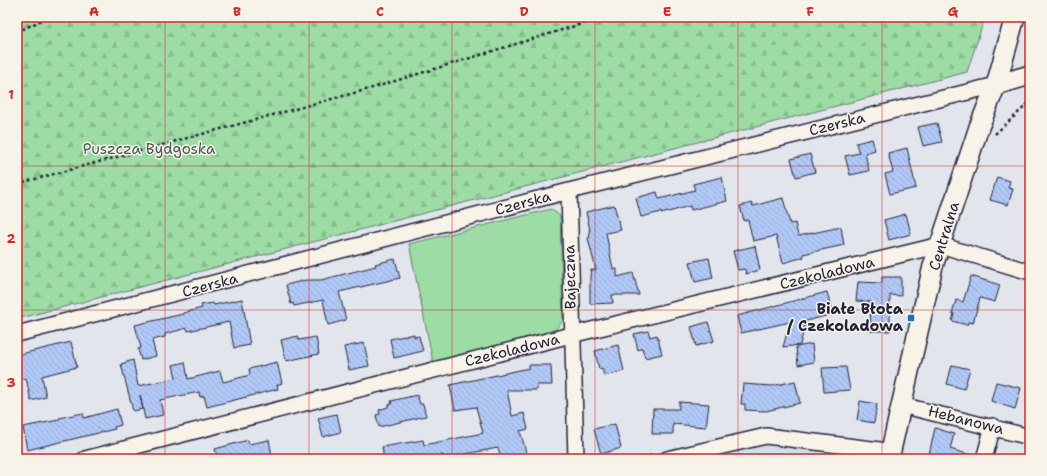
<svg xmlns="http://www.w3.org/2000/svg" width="1047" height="476" font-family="'Shantell Sans',sans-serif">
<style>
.built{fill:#d3ddef}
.green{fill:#9ddca4;stroke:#607f70}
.forest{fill:url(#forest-firs);stroke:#607f70}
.building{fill:url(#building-back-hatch);stroke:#22223b}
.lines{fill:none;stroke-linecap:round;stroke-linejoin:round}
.minor-casing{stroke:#22223b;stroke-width:18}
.tertiary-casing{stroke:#22223b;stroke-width:22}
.path{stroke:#22223b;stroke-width:2.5;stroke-dasharray:3 3;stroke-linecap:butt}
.minor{stroke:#f7f3e8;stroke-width:15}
.tertiary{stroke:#f7f3e8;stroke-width:19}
.grid{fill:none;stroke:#d62828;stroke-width:1;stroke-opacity:0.55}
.poi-dot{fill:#1f6fb2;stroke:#f7f3e8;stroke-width:1.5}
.labels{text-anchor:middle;stroke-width:3;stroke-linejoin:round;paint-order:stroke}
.street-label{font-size:15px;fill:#22223b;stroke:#f7f3e8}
.park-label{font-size:15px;fill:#475a5a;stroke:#f7f3e8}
.poi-label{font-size:15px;font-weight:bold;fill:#22223b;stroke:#f7f3e8;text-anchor:end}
.neatline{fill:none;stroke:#d62828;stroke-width:1.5}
.grid-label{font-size:13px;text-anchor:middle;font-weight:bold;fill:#d62828}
</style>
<defs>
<pattern id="forest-firs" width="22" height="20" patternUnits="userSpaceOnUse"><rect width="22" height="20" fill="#9ddca4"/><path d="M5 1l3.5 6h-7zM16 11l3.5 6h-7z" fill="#87bc8e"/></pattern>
<pattern id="building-back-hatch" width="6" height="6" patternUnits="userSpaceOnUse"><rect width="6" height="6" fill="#b1c9f7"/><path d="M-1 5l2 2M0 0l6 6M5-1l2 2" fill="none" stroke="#98acd5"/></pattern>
</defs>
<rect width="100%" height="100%" fill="#e2e6ec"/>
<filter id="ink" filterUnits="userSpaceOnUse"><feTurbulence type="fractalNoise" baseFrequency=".025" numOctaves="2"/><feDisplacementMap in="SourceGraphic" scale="8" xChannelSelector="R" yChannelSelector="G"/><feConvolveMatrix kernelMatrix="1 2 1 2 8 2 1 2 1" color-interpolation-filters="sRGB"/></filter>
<g filter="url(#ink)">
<!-- built -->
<path class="built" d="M769,444l87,15h-145z"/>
<!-- green -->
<path class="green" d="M551,209l9,7 3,105 -8,9 -122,32 -24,-118z"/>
<!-- forest -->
<path class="forest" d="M17,17h968l-18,55 -950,247z"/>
<!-- building -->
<path class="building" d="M937,123l5,19 -19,4 -5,-19z
M872,139l3,11 -10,3 4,18 -19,4 -5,-19 14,-3 -3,-10z
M907,148l9,40 -26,6 -5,-20 8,-2 -5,-19z
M810,154l5,18 -19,5 -5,-18z
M722,177l5,24 -36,9 -1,-4 -29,8v-2l-20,5 -5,-19 21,-6 2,7 36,-9 -2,-6z
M997,177l13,4 -2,7 5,1 -5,16 -18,-5z
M783,198l7,26 5,-1 3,13 43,-9 3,18 -41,9 1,3 -21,6 -7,-27 -23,5 -5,-21 -4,1 -4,-15 12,-3 1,3z
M614,205l7,25 -15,3 7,36h4v8l16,-4 6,22h-27l1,8 -23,1v-28l1,-6h5l-8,-32 2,-1 -1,-7h1l-4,-18z
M906,214l5,20 -22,6 -5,-20z
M755,246l5,24 -14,4 -1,-5 -7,1 -5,-19z
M709,258l4,20 -18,4 -5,-20z
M395,259l5,19 -61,14 7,28 -18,5 -5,-25 -29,6 -1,-3 -2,1 -5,-19 20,-5h15l55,-14 -1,-2z
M971,276l29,9 -5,17 -15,-4 -7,25 -5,-1 -1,3 -15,-4 2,-7 -2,-1 4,-13 7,2z
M882,277h19v19l-11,-1v36h-20l1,-29 -15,-1 2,-19 24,1z
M827,292l6,22 -27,7 -6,24 -17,2 7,-25 -49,11 -4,-17z
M242,299l8,46 -16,3 -5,-26 -41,9 -1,-3 -22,6v3l-13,3 4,16 -15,4 -3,-11 3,-1 -6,-23 48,-11v-1l19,-5 -1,-3 12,-2 1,2z
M708,322l6,19 -18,5 -5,-19z
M648,331l2,6 7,-2 5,19 -17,4 -3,-10 -4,2 -4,-16z
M414,334v3l5,-1 4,15 -29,7 -4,-19z
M298,336l1,4 17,-3 3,17 -33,7 -5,-21z
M71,342l6,25 -35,9 4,21 -15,4 -5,-23 -9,2v-25z
M364,343l5,23 -20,4 -5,-23z
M812,344l2,18 -16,3 -2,-18z
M618,345l6,26 -20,5 -2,-8 -3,1 -4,-18z
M133,360l5,26 38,-8 -3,-13 12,-3 3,17 32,-8 3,11 27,-7 -1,-6 28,-7 5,21 -5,2 1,4 -71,18 -3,-11 -4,1 -1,-5 -39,8 3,15 -18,4 -5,-24 3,14 -10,2 -12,-47z
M529,365h22l1,20h-15v5h-30l5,26 12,-3 4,16 -8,2 8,28h-27l-3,-11 -55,10v-3l-22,4h-37l-2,-12 41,-7 1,5 59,-12 -7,-26 -21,3 -5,-25 79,-17z
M952,365l18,4 -6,20 -17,-5z
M846,367l4,23 -26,2 -2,-24z
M795,381l5,22 -34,8 -21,-1v-6h-4l2,-20 29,2z
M996,382l25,6 -6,21 -24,-8z
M417,395l3,9h3l3,12 -47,11 -3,-12 4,-1 -1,-4 9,-3v-2l4,-1 -1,-3z
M860,401l17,3 -3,19 -17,-3z
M679,402l30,2 -3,23 -33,-3v10h-21l1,-25h26z
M117,409l4,16 -7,2 1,2 -88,21 -4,-23 36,-7v-2l24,-5 1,5z
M337,414l4,18 -18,5 -5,-19z
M615,424l6,24 -20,6 -7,-25z
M935,428l19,6 -4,15 24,7v3h-46z
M248,440l1,4 20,-4 3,15 -20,4h-34l-3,-10z"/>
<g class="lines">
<!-- minor casing -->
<g class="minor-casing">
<path id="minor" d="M569,191l7,268
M17,334l552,-143 427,-106
M901,405l129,32
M85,459l486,-124 369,-90 90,27
M667,459l99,-23 114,14 10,2
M984,459l9,-33"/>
</g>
<!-- tertiary casing -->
<g class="tertiary-casing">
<path id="tertiary" d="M996,85l34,-10
M889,459l44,-193 46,-139 17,-42 19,-68"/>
</g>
<!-- path -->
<path class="path" d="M17,32l31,-15
M995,134l35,-32
M17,184l352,-95 235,-72
M637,459l17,-4"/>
<!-- minor -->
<use href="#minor" class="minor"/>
<!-- tertiary -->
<use href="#tertiary" class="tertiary"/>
</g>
</g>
<!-- grid -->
<path class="grid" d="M165,17v442M309,17v442M452,17v442M595,17v442M738,17v442M882,17v442M17,166h1013M17,310h1013"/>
<!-- markers -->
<rect class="poi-dot" x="907" y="314" width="8" height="8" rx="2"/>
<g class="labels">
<!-- street labels -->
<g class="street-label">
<text transform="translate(837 124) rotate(-14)" y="5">Czerska</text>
<text transform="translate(523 203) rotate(-15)" y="5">Czerska</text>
<text transform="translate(944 236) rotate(-73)" y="5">Centralna</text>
<text transform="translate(827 273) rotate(-14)" y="5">Czekoladowa</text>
<text transform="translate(570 277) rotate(-91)" y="5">Bajeczna</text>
<text transform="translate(210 285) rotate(-15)" y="5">Czerska</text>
<text transform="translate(512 350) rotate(-14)" y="5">Czekoladowa</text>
<text transform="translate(966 420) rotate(14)" y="5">Hebanowa</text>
</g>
<!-- park labels -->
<g class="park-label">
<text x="149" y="154">Puszcza Bydgoska</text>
</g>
<!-- poi labels -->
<g class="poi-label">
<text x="903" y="314">Białe Błota<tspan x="903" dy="17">/ Czekoladowa</tspan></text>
</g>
</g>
<!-- margin -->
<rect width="1047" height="476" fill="none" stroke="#f7f3e8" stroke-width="44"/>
<rect x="22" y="22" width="1003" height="432" class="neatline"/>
<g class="grid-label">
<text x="94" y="16">A</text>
<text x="237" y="16">B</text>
<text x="380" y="16">C</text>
<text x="524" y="16">D</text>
<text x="667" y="16">E</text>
<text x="810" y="16">F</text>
<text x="953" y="16">G</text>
<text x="11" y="99">1</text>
<text x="11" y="243">2</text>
<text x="11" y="387">3</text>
</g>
</svg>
